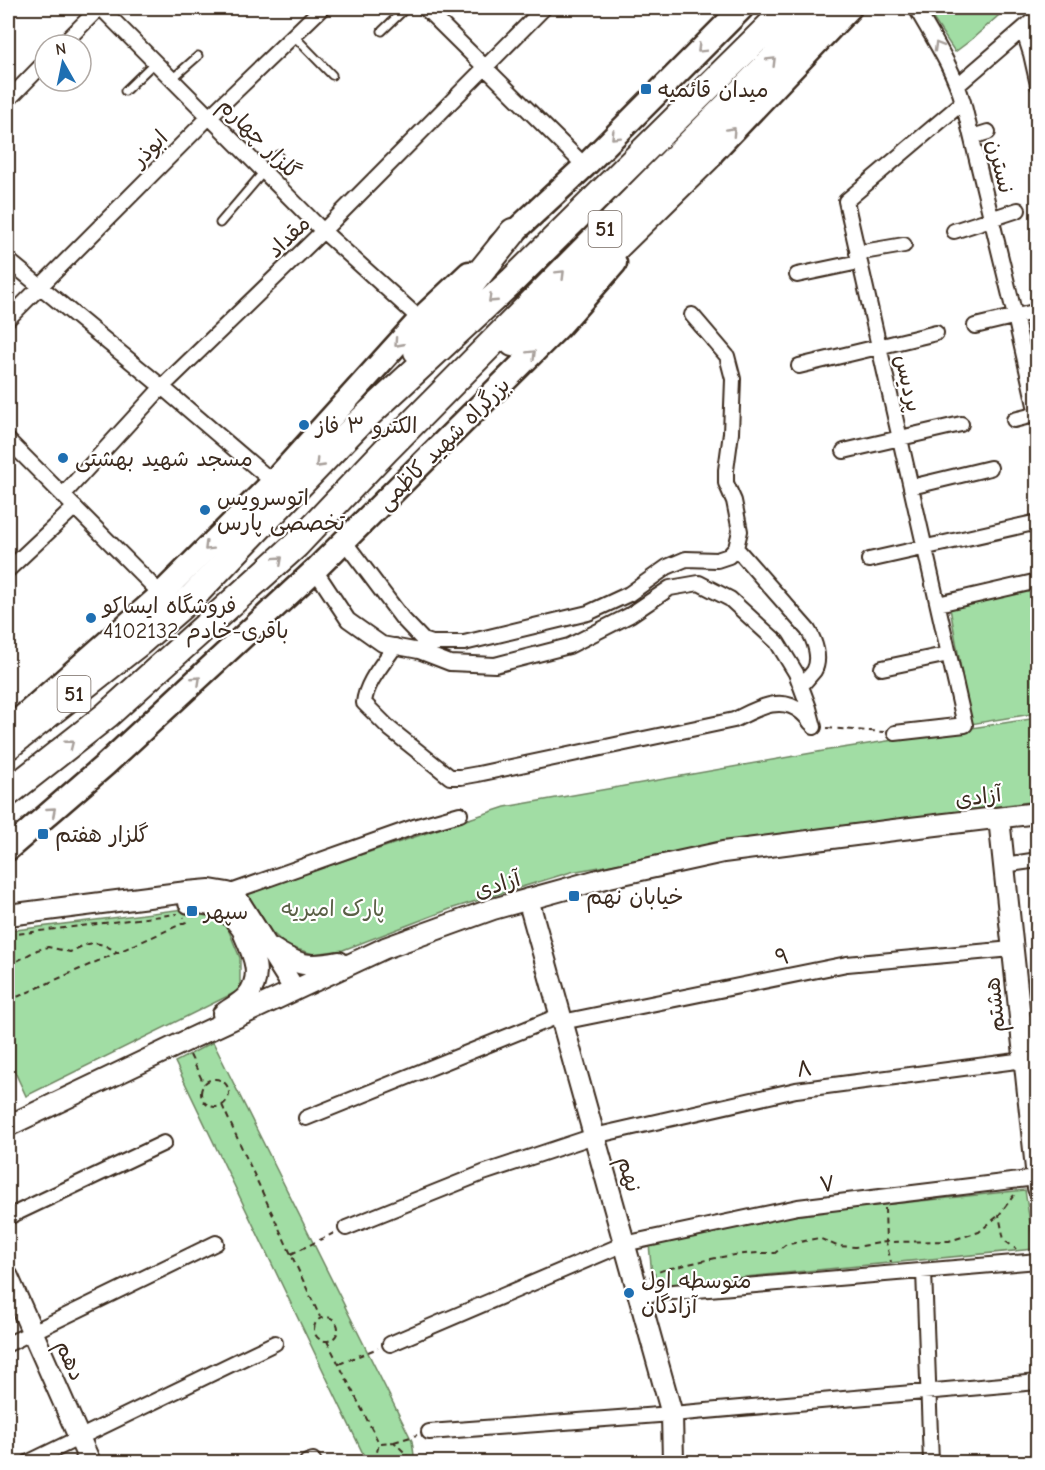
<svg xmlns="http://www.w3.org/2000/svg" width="1045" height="1470" font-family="'Comic Neue','Playpen Sans Arabic',sans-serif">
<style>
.green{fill:#a1dda4;stroke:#6e8461;stroke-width:1.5}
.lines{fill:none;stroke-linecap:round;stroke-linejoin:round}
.lane-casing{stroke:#3b2a1e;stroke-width:11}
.street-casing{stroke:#3b2a1e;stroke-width:18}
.secondary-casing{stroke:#3b2a1e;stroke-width:24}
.primary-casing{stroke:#3b2a1e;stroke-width:27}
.highway-casing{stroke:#3b2a1e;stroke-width:30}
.path{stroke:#3b2a1e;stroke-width:2;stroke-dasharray:6 4.5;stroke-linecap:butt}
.lane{stroke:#fff;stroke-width:7}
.street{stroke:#fff;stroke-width:14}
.secondary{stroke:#fff;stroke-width:20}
.primary{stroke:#fff;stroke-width:22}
.highway{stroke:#fff;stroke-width:26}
.oneway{stroke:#a79f9a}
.poi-dot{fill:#1f6fb2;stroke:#fff;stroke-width:2}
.labels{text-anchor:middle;stroke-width:4.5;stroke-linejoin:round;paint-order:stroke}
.shield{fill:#fff;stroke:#766a62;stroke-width:1.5}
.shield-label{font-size:21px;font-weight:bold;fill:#3b2a1e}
.poi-label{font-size:22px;fill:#3b2a1e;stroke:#fff;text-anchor:start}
.street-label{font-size:22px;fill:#3b2a1e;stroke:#fff}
.park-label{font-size:22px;fill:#5a6046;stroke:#fff}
</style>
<rect width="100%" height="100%" fill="#fff"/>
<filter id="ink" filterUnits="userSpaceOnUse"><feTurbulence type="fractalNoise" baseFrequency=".0167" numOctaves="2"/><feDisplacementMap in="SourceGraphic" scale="12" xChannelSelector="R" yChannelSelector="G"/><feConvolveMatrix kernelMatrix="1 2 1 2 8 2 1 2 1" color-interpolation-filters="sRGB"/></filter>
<g filter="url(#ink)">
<!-- green -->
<path class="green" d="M926,8h81l-36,32 -16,12z
M1037,584v129l-66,11 -22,-121z
M1037,718v83l-236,31 -230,40 -121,37 -107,41 -30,4 -26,-8 -22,-20 -25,-31 265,-88 324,-57z
M200,907l26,17 14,34v32l-214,106 -18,-39v-126z
M213,1042l199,399 3,21h-48l-192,-400z
M1025,1190l9,59 -381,37 -4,-42 147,-30z"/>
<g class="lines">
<!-- lane casing -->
<g class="lane-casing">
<path id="lane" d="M382,31l24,-23
M293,35l39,40
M172,79l26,-23
M125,91l30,-29
M220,223l58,-68"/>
</g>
<!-- street casing -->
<g class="street-casing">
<path id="street" d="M101,8l222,223 97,88
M425,8l160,158
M916,8c17,30 37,60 47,94l52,214 22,98
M1023,29l8,25 7,31
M62,45l37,-37
M958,85l80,-69
M8,100l37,-38
M972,137l16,-5
M954,231l64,-21
M857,253l47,-8
M8,260l154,127 111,95
M797,275l62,-13
M8,319l201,-202 113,-109
M975,326l63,-15
M799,366l137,-33
M1014,420l24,-6
M8,440l153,154
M844,451l117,-27
M911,487l79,-19
M63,495l99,-108 161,-156 221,-223
M344,541l58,77 21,22 9,3h32l124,-30 41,-19 38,-27 19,-8 31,1 12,-4 7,-8 4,-17 -6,-30 -8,-18v-13l5,-37 2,-54 -6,-23 -35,-41
M736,548l72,82c7,11 13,29 6,41 -4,5 -9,10 -13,15
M869,560l169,-38
M8,570l67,-63
M315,570l33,50 34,24 37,7 31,12 45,2 74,-19 61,-31 40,-27 29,-5 31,16 47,43 19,31 13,35 5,19
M938,604l100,-23
M395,646c-11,17 -29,36 -31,57l26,26 60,48h11l17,-3 256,-54c21,-10 46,-26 67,-8 4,3 7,7 10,11
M882,668l67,-14
M895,733l70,-8 -119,-524 117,-99
M1004,865l34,-5
M228,893l186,-66 46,-13
M562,1022l285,-58 165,-15
M306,1118l255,-103
M8,1217l156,-74
M346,1228l137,-55 111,-37 202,-46 228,-30
M924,1271l7,191
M638,1295l400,-34
M8,1344l208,-101
M390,1344l234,-100 174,-37 238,-29
M429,1432l243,-18 366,-32
M29,1462l246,-119
M307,1462l6,-2"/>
</g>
<!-- secondary casing -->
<g class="secondary-casing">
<path id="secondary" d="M999,818l39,370
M528,899l144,515 1,48
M189,903c36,-1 45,13 63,41
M8,915l179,-23 23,-2 18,3 12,10 55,87
M271,948c28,18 36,20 68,14
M223,1014c8,-6 18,-11 24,-18 17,-20 6,-42 -3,-62
M8,1126l182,-87 195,-91 108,-39 116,-32 114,-25 171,-22 144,-17
M8,1277l82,185"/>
</g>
<!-- primary casing -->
<g class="primary-casing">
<path id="primary" d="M696,170l154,-162
M500,245l85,-79 157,-158
M8,729l12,-10 136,-120 117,-117 147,-163 49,-46
M8,849l97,-84 210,-195 243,-242 57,-65"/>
</g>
<!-- highway casing -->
<g class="highway-casing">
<path id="highway" d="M513,343l32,-26 163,-160
M417,351l96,-119
M8,746l132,-104 53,-46 167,-174 153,-142 275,-272
M8,793l99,-78 189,-170 90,-95 438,-442"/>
</g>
<!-- path -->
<path class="path" d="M827,728l57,4
M8,935l169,-21
M8,966l29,-16 11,-3 22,5c21,-11 27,-12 47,0
M8,1001l178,-79 -2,-5
M190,1055l14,29
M201 1093a14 14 0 1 1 28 0a14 14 0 1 1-28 0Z
M222,1105l98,212
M1014,1195l-15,20 5,25 12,9
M885,1208l1,34 5,20
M291,1254l43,-21
M650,1277c11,-8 18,-8 31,-11 31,-8 61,-14 94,-13l10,-8 34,-7 18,8 18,1 31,-5 63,-1 30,-9 20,-17
M314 1329a12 12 0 1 1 24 0a12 12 0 1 1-24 0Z
M327,1341l52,102
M339,1364l39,-16
M394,1442l23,-7
M379,1462l-2,-10 2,-9 15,-1 12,12 2,8"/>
<!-- lane -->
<use href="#lane" class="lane"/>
<!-- street -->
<use href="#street" class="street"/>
<!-- secondary -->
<use href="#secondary" class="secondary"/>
<!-- primary -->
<use href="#primary" class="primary"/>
<!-- highway -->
<use href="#highway" class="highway"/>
</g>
<!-- one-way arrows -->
<defs><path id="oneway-chevron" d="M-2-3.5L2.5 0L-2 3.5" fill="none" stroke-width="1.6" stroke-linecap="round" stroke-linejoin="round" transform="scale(1.5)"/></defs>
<g class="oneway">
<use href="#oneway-chevron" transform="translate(938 46) rotate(-120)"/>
<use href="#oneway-chevron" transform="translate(701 49) rotate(135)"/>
<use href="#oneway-chevron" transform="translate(772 61) rotate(-45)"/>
<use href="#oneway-chevron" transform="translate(732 131) rotate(-47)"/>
<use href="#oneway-chevron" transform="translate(615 136) rotate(135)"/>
<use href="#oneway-chevron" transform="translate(561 274) rotate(-45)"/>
<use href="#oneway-chevron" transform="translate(492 299) rotate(137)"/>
<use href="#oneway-chevron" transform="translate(398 343) rotate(132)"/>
<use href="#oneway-chevron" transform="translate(532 354) rotate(-45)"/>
<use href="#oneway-chevron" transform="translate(319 464) rotate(134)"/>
<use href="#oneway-chevron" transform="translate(208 547) rotate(135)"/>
<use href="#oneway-chevron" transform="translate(279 560) rotate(-42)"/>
<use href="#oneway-chevron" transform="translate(197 680) rotate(-43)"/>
<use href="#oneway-chevron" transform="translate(70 744) rotate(-38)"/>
<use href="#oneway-chevron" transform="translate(52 811) rotate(-41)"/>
</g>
</g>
<!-- markers -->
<g class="poi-dot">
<rect x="640" y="83" width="12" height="12" rx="3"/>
<circle cx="304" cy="425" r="6"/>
<circle cx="63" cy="458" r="6"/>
<circle cx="205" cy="510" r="6"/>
<circle cx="91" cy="618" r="6"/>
<rect x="37" y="828" width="12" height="12" rx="3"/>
<rect x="568" y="890" width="12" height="12" rx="3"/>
<rect x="186" y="905" width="12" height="12" rx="3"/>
<circle cx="629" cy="1293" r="6"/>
</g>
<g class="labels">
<!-- shield labels -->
<g class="shield">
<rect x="588.5" y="211" width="33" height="36" rx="4.5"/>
<rect x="57.5" y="676" width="33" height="36" rx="4.5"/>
</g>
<g class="shield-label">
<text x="605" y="236">51</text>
<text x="74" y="701">51</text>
</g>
<!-- poi labels -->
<g class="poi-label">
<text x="658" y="97">میدان قائمیه</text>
<text x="316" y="433">الکترو ۳ فاز</text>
<text x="75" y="466">مسجد شهید بهشتی</text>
<text x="217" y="505">اتوسرویس<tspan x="217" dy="25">تخصصی پارس</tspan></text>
<text x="103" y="613">فروشگاه ایساکو<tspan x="103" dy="25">باقری-خادم 4102132</tspan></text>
<text x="55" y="842">گلزار هفتم</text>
<text x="586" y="904">خیابان نهم</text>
<text x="204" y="919">سپهر</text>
<text x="641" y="1288">متوسطه اول<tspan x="641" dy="25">آزادگان</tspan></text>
</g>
<!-- street labels -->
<g class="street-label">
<text transform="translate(260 138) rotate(45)" y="8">گلزار چهارم</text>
<text transform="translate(149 148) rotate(-45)" y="8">ابوذر</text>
<text transform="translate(1001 166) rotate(76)" y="8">نسترن</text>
<text transform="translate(288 236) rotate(-44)" y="8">مقداد</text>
<text transform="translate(909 383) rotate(77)" y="8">پردیس</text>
<text transform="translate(443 443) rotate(-45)" y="8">بزرگراه شهید کاظمی</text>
<text transform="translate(978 796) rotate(-7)" y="8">آزادی</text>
<text transform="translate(497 884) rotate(-17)" y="8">آزادی</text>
<text transform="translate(782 956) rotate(-12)" y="8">۹</text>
<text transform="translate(994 1005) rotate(-96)" y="8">هشتم</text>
<text transform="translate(804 1068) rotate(-8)" y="8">۸</text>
<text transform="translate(630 1174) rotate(74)" y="8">نهم</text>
<text transform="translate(827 1183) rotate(-7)" y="8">۷</text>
<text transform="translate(71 1360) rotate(66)" y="8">دهم</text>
</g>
<!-- park labels -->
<g class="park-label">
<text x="333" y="916">پارک امیریه</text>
</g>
</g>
<!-- margin -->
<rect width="1045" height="1470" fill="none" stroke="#fff" stroke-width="30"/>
<rect x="15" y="15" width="1015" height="1440" fill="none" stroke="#3b2a1e" stroke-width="2" filter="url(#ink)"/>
<!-- north arrow -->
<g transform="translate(63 63) rotate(351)"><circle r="28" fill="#ffffff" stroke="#b1aaa5" stroke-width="1.5"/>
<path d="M0-4.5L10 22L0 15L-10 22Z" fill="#1f6fb2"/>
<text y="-9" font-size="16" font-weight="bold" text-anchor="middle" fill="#3b2a1e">N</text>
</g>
</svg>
